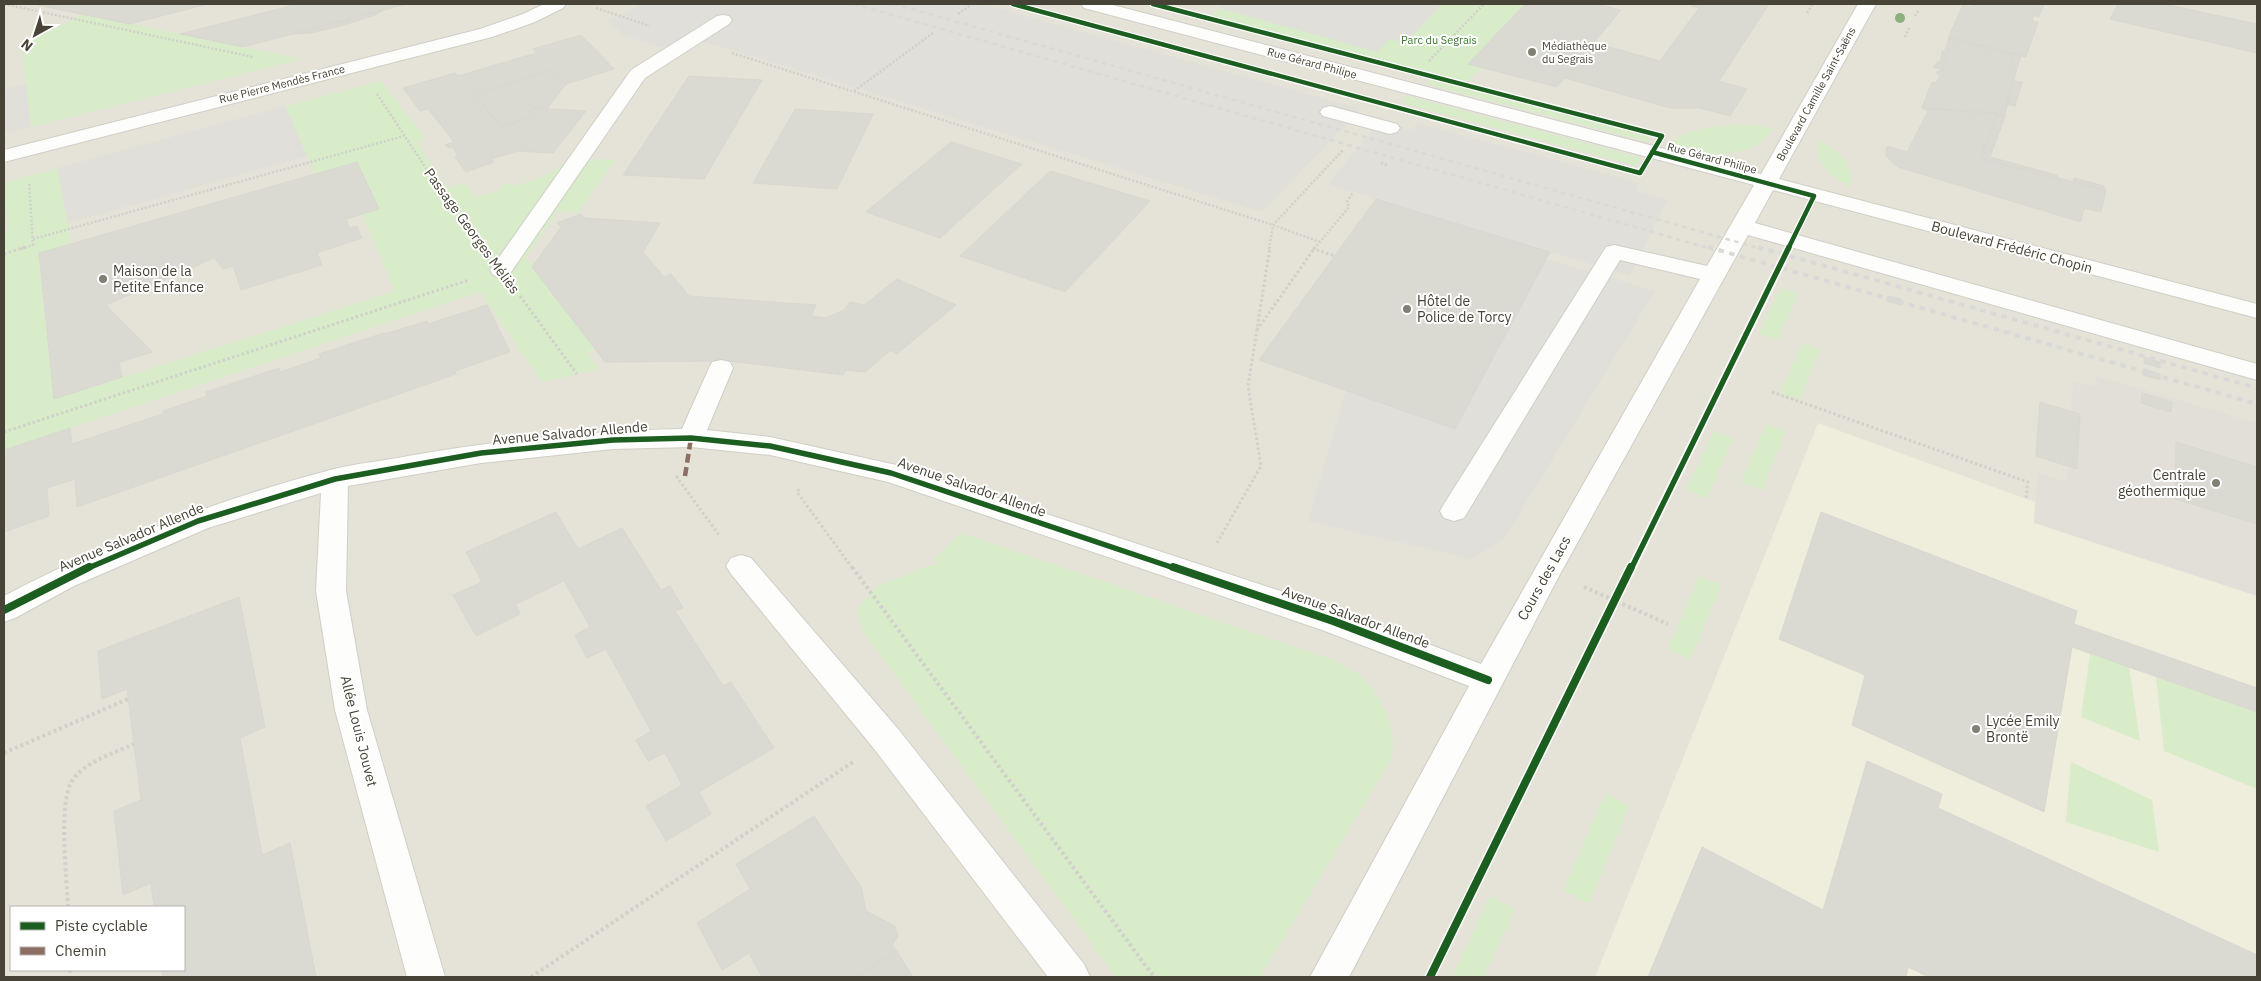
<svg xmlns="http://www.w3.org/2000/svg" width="2261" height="981" font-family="'IBM Plex Sans',sans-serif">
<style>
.residential{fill:#e5e3d7;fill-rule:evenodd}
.industrial{fill:#e1dfd8}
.education{fill:#efeddc}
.green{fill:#d8ecca}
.parking{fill:#e0dfda}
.building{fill:#dad9d2;stroke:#d9d7d0}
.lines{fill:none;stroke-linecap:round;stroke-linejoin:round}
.minor-casing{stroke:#cfcec7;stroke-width:2}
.path-far2{stroke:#d1d0ca;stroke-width:2.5;stroke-dasharray:2 2;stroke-linecap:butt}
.path-far1{stroke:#d1d0ca;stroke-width:3;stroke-dasharray:2.5 2.5;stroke-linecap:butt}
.path{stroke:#d1d0ca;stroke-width:4;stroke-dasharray:3 3;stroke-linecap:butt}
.minor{fill:#fdfdfc;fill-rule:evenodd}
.rail-far1{stroke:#d9d9d8;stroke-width:2.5;stroke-dasharray:4.5 4.5;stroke-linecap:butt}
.rail{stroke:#d9d9d8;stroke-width:4;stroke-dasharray:5.5 5.5;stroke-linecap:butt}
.quiet{stroke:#8d6e63;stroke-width:4.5;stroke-dasharray:9 4.5;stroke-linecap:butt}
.cycleway-far2-casing{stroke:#fff;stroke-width:7}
.cycleway-far1-casing{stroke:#fff;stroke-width:9}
.cycleway-casing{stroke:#fff;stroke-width:11}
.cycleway-far2{stroke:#1b5e20;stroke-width:4.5}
.cycleway-far1{stroke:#1b5e20;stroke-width:5.5}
.cycleway{stroke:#1b5e20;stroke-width:8}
.tree{fill:#8baf7f}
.poi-dot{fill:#828075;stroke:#fff;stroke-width:2}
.labels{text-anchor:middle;stroke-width:4;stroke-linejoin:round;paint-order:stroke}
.far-park-label{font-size:11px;fill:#377a28;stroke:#fff}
.far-poi-label{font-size:11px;fill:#474336;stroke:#fff;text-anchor:start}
.far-street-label{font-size:11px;fill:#474336;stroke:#fff}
.street-label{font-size:14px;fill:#474336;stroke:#fff}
.poi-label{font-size:14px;fill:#474336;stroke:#fff;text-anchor:start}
</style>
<rect width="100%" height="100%" fill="#f1f0ea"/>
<!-- residential -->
<path class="residential" d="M4,4h2253v973h-2253zM11,907h173v63h-173z"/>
<!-- industrial -->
<path class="industrial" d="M2096,376l161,47v173l-223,-73 4,-50 28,9 2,-15 -32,-11 4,-54 31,9 2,-30 22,6z"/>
<!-- education -->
<path class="education" d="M1818,423l217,79 -1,21 223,73v381h-662z"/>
<!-- green -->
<path class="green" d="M1225,4h300l-57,60 15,4 -20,16 2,3 186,49 -3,6 -222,-58 9,-7 -227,-59z
M82,14l220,45 -271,68 -10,-81z
M381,81l45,58 -9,4 28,42 5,2 14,-4 12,14 25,-7 -1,-4 11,-3 2,3c22,-5 40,-12 56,-28l46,2 -36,52 -21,-1 -32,47 69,91 -8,4 12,16 -57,13 -62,-90 -476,158v-217l4,-2 -4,-48 53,-15 15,76 -33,10 15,145 341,-108 -33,-77 17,-5 -22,-47 -42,12 -30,-68z
M1407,96l234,62 -4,8 -235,-63z
M1744,124l29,4c-4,5 -7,11 -13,15 -20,14 -70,15 -91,4 8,-20 56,-21 75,-23z
M1819,141c16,8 32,19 33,39l-3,7c-17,-11 -37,-24 -30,-46z
M1781,288l17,6 -21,46 -18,-6z
M1802,343l19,6 -22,51 -19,-7z
M1766,424l20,7 -24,59 -21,-8z
M1714,431l19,7 -26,60 -21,-8z
M961,533l369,126c13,6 27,12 37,23 18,20 30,50 25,76l-132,219h-144l-255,-348 -4,-20 20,-23 62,-24 -5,-3z
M1699,576l22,10 -31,73 -22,-10z
M2090,654l39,13 11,74 -59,-24z
M2156,677l101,35v77l-93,-38z
M2071,762l81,38 7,52 -93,-30z
M1605,793l24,13 -40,98 -26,-13z
M1490,896l25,13 -31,68h-32z"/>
<!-- parking -->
<path class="parking" d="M641,4h342l378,105 -99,103 -573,-175 -17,9 -11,1 -39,-12 -13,-14z
M1225,4h217l-37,39 -16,-4 -12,13 -158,-44z
M26,84l5,43 -27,7v-45z
M285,106l22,50 -239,67 -11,-55z
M1381,120l31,10 5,-7 223,60 -4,8 31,9 -37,76 -302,-92z
M1546,259l109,32 -151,248 -32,20 -164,-38 38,-131z"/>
<!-- building -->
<path class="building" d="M41,4h167l-79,20 -91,-19z
M298,4h109l-164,43 -63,-13z
M1525,4h72l24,6 -64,77 -89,-23z
M1693,4h76l-50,77 28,8 -17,27 -30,-8h-30l-105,-30 29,-35 66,18 39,-53 -8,-2z
M1972,4h72l-5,13 -5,-2 -2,6 6,1 -12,35 -78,-19 15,-33 8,2z
M2118,4h46l93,20v29l-147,-34z
M385,9l-10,6 -31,10 -33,8 -18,1z
M581,35l33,34 -48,15 -14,-14 -78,24 27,33 24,-8 8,-11 53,3 -33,42 -35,-2 -27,8 3,3 -28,10 -11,-15 3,-2 -5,-8 -5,1 -3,-3 9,-3 -26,-33 -8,2 -17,-23 52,-15 3,3 78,-23 -3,-4z
M1949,38l64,16 -4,12 8,2 -12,46 -83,-6 10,-26 4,1 4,-7 -4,-4 7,-2 3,-10h-5l1,-9h3z
M2013,54l8,2 -4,12 -8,-2z
M1941,60h5l-3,10 -10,-3z
M552,70l14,14 -19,25 -14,-1 -8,11 -24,8 -27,-33z
M689,76l73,4 -58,99 -81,-4z
M2013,81l9,1 -7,24 -9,-2z
M1922,108l83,6v3l-8,-2 -17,43 126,32 -5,22 -17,-4 -3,14 -183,-55 -12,-11v-7l1,-3 20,6 21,-41z
M795,109l78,5 -36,75 -84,-6z
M1997,115l8,2 -15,40 67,18 -1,4 -76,-21z
M951,142l71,22 -82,74 -74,-26z
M357,162l22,47 -33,10 3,9 8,-2 5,12 -45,15 5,12 -81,25 -8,-24 -10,3 -9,-11 -108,47 46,47 -33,10 3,15 -68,22 -15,-146z
M1050,171l100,30 -85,91 -105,-36z
M2074,178l30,8v4l-31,-9z
M1376,199l174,53 -95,177 -196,-69z
M581,214l4,4 75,5 -17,29 21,25 7,-3 18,22 127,9 -5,11 15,2 18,-8 6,-8 14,3 33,-26 59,26 -59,49 -6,-4 -26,22 -19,-2 -3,5 -114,-14 -124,1 -73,-95 29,-40 -4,-4z
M1888,296l13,3v6l-14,-4z
M487,305l23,47 -55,19 1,3 -379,133 -2,-28 -28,9 2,28 -45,16v-82l66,-22 2,16 91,-30v-3l44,-15 -1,-4 73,-24 1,4 41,-14 -2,-4 65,-21 1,1 42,-13 1,3z
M2144,357l16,5v6l-16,-5z
M2144,369l16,5v6l-17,-5z
M2142,393l30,9 -1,10 -30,-9z
M2040,402l40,12 -3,55 -41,-13z
M2176,442l81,25v57l-82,-25z
M556,512l22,37 44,-21 39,62 9,-4 13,22 -8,3 48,75 8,-4 43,66 -75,44 12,22 -45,27 -20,-35 36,-21 -17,-32 -17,8 -12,-21 15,-9 -45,-82 -19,9 -12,-23 15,-8 -26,-46 -48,23 4,10 -44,22 -23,-41 29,-13 -16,-30z
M1821,512l256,99 -3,13 183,64v24l-185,-65 -28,165 -192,-87 13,-50 -86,-36z
M239,597l26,130 -25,11 22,117 28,-12 26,134h-153l-1,-7h22v-63h-30l-3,-24 -28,12 -9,-84 27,-11 -14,-111 -25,10 -4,-48z
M1867,761l75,33 -4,14 319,147v22h-328l-21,-10 -2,10h-258l54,-130 121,63z
M814,816l47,71 5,24 29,15 3,10 -6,9 4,5 -39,27h-95l-13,-24 -27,17 -25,-47 53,-34 -14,-25z
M896,950l17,27h-56z"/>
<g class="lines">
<!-- minor casing -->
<g class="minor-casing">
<path id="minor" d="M544,4h22l-3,4 -28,14 -43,15 -488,125v-12l476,-121 43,-15z
M1081,4h28l652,170 97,-170h18l-97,175 478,125v14l-484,-128 -18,33 502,141v16l-509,-145 -189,341 -210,401h-39l159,-291 -147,-56 -434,-148 -118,-27 -79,-8 -78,2 -132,14 -133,23 -2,105 21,119 78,267h-38l-72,-267 -19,-119 5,-98 -113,35 -134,58 -59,32 -11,4v-26c104,-55 216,-97 330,-127 24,-6 50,-8 74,-13 91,-16 182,-25 274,-27l27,-61 3,-6 9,-2 9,2 3,6 -26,62 63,7 131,29 443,146 137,52 219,-385 -80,-19 -156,258 -10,3 -10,-3 -4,-7 4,-7 162,-257 8,-2 93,21 47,-81 -670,-177z
M723,15l6,1 3,4 -3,4 -84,54 -136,197 -8,2 -8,-2 -3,-5 141,-200 86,-54z
M1330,106l67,18 3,4 -3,4 -7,2 -67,-18 -3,-4 3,-4z
M741,555l10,3 148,172 185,234 6,13h-42l-173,-227 -144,-176 -5,-8 5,-8z"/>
</g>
<!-- path-far2 -->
<path class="path-far2" d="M4,4l249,53
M596,8l54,18
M1807,13l5,-8
M958,14l14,-10
M1915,16l4,-7
M1905,37l4,-9
M732,53l541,172 47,17
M1429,61l55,-57
M854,91l79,-58
M377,94l64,97 38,50
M1381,163l6,2
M33,239l371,-103
M21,249l12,-4 -4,-63
M1269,249l4,-24 70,-75
M1314,249l35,-42 -2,-5 6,-10"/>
<!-- path-far1 -->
<path class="path-far1" d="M1315,247l-1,2 21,7
M4,254l21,-7
M520,296l57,78
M1257,330l57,-81
M1772,392l256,90 -2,16
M4,432l465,-152
M676,476l43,59
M799,489l-2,3 56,77
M1217,543l44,-77 -13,-80 22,-139"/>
<!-- path -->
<path class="path" d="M852,567l302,410
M1584,587l84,37
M4,753l124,-54
M68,907c-1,-27 -10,-105 4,-126 12,-19 42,-28 62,-37
M70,970v7
M531,977l322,-215"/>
<!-- minor -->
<use href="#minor" class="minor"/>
<!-- rail-far1 -->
<path class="rail-far1" d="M854,4l858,245
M894,4l868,245"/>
<!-- rail -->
<path class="rail" d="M1708,247l549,157
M1758,247l499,141"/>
<!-- quiet -->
<path class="quiet" d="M685,476l6,-38"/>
<!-- cycleway-far2 casing -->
<g class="cycleway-far2-casing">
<path id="cycleway-far2" d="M1013,4l627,169 22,-37 -509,-132
M1652,152l162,44 -26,53"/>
</g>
<!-- cycleway-far1 casing -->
<g class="cycleway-far1-casing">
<path id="cycleway-far1" d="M86,569l112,-48 137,-42 146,-26 132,-13 78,-2 79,8 121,27 286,96
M1631,569l158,-322"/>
</g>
<!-- cycleway casing -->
<g class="cycleway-casing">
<path id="cycleway" d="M1173,567l160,54 155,59
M4,610l85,-43
M1430,977l201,-410"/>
</g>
<!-- cycleway-far2 -->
<use href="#cycleway-far2" class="cycleway-far2"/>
<!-- cycleway-far1 -->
<use href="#cycleway-far1" class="cycleway-far1"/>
<!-- cycleway -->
<use href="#cycleway" class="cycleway"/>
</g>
<!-- trees -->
<circle class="tree" cx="1900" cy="18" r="5"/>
<!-- markers -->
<g class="poi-dot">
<circle cx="1532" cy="52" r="5"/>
<circle cx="103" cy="279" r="5"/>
<circle cx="1407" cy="309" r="5"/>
<circle cx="2216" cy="483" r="5"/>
<circle cx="1976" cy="729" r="5"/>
</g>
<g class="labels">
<!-- far-park labels -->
<g class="far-park-label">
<text x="1439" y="44">Parc du Segrais</text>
</g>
<!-- far-poi labels -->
<g class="far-poi-label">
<text x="1542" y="50">Médiathèque<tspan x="1542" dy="13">du Segrais</tspan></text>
</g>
<!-- far-street labels -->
<g class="far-street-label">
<text transform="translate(1312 63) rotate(15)" y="4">Rue Gérard Philipe</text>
<text transform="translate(282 84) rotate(-14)" y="4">Rue Pierre Mendès France</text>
<text transform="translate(1816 94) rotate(-61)" y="4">Boulevard Camille Saint-Saëns</text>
<text transform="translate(1712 158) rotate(15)" y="4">Rue Gérard Philipe</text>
</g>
<!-- street labels -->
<g class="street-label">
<text transform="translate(472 231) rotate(54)" y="5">Passage Georges Méliès</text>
<text transform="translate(2012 247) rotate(15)" y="5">Boulevard Frédéric Chopin</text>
<text transform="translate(570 433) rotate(-5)" y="5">Avenue Salvador Allende</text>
<text transform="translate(972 487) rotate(19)" y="5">Avenue Salvador Allende</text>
<text transform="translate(131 537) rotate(-23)" y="5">Avenue Salvador Allende</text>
<text transform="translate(1544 578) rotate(-61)" y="5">Cours des Lacs</text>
<text transform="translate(1356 617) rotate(20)" y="5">Avenue Salvador Allende</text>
<text transform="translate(359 731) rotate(76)" y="5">Allée Louis Jouvet</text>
</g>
<!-- poi labels -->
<g class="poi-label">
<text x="113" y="276">Maison de la<tspan x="113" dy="16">Petite Enfance</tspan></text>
<text x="1417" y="306">Hôtel de<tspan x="1417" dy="16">Police de Torcy</tspan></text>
<text x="2206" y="480" text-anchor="end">Centrale<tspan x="2206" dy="16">géothermique</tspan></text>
<text x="1986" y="726">Lycée Emily<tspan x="1986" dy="16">Brontë</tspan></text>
</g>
</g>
<!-- border -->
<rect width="2261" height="981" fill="none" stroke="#474336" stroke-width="10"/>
<!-- legend -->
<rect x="10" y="906" width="175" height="65" fill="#ffffff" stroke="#b5b4af"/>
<rect x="20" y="922" width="25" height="8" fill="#1b5e20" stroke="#b5b4af"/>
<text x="55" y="931" font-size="15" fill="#474336">Piste cyclable</text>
<rect x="20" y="947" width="25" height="8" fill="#8d6e63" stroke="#b5b4af"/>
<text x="55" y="956" font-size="15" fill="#474336">Chemin</text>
<!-- north arrow -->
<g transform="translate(35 35) rotate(219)" stroke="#ffffff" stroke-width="4" paint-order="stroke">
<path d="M0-4L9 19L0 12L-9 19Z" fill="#474336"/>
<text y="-8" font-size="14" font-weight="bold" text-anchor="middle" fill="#474336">N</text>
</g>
</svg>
